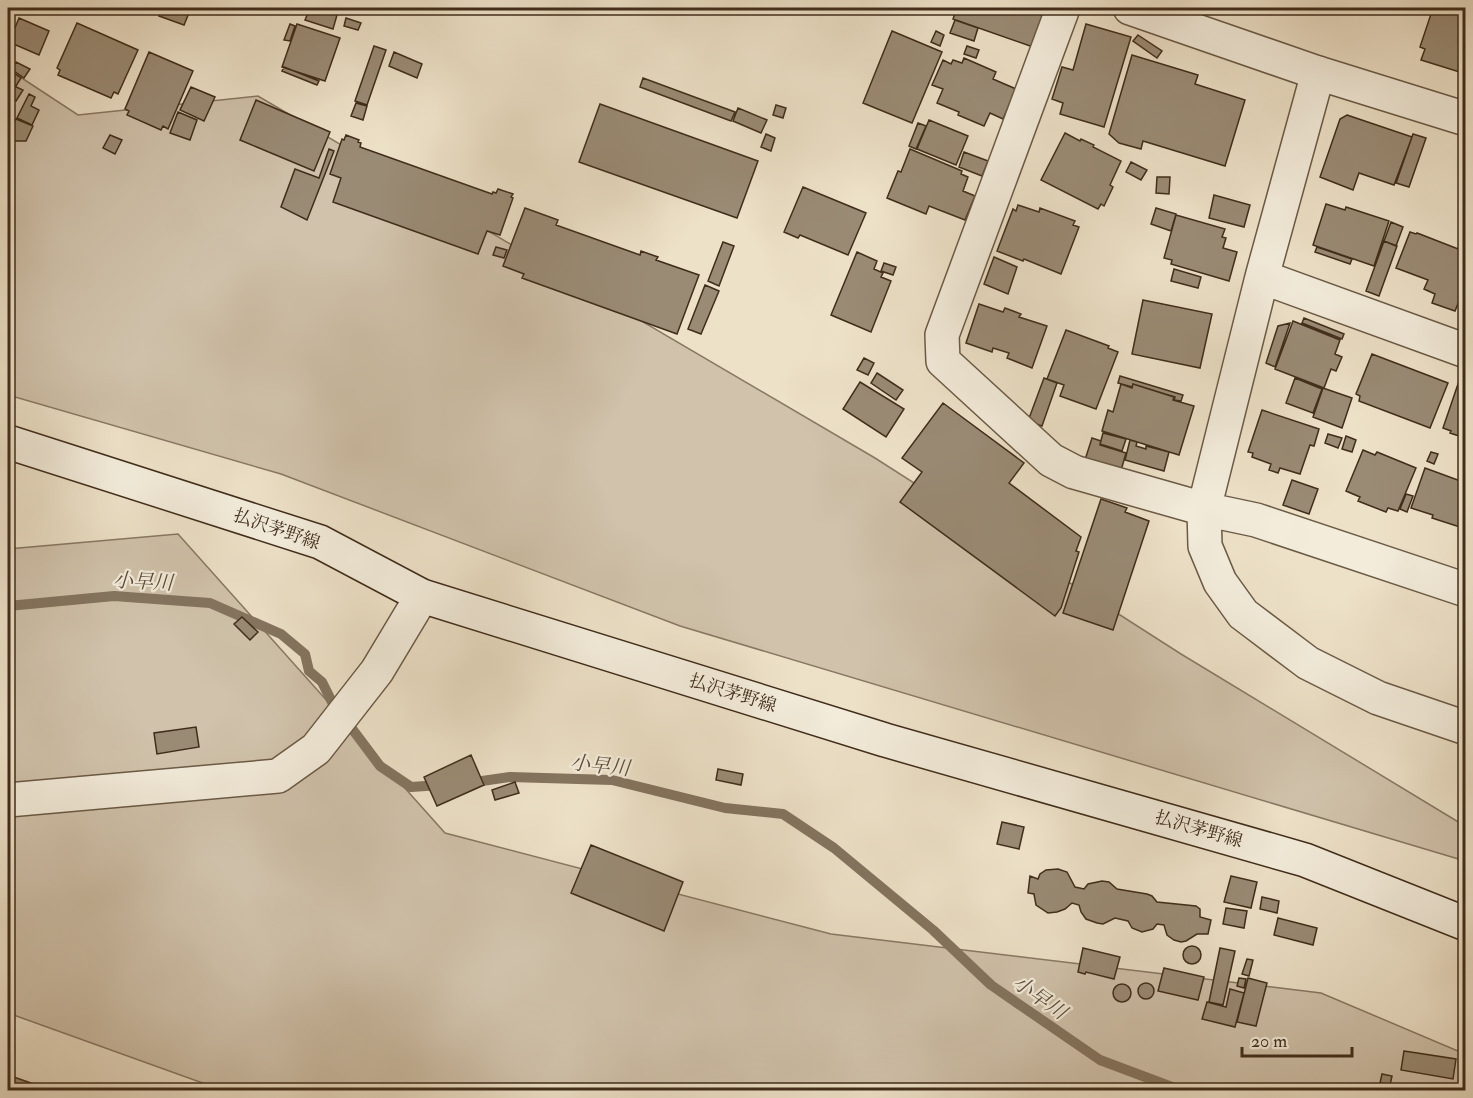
<svg xmlns="http://www.w3.org/2000/svg" width="1473" height="1098" font-family="'IM FELL Double Pica','Noto Serif JP',serif">
<style>
.green{fill:#d0c2ab;stroke:#887863;stroke-width:1.5}
.lines{fill:none;stroke-linecap:round;stroke-linejoin:round}
.stream{stroke:#84745f;stroke-width:10}
.building{fill:#9a8b75;stroke:#402d1b;stroke-width:1.5}
.minor-casing{stroke:#6b5a46;stroke-width:36}
.tertiary-casing{stroke:#6b5a46;stroke-width:36}
.secondary-casing{stroke:#402d1b;stroke-width:36}
.minor{stroke:#f3ecdb;stroke-width:33}
.tertiary{stroke:#f3ecdb;stroke-width:33}
.secondary{stroke:#f3ecdb;stroke-width:33}
.labels{text-anchor:middle;stroke-width:4.5;stroke-linejoin:round;paint-order:stroke}
.street-label{font-size:18px;fill:#402d1b;stroke:#f3ecdb}
.water-label{font-size:20px;font-style:italic;fill:#5c4b38;stroke:#f3ecdb}
</style>
<rect width="100%" height="100%" fill="#ede1c8"/>
<filter id="stains"><feTurbulence type="fractalNoise" baseFrequency=".00333" numOctaves="4"/><feColorMatrix values="0 0 0 0 .2 0 0 0 0 .09 0 0 0 0 .02 0 0 0 .5 -.17"/></filter>
<radialGradient id="worn" r=".72"><stop offset=".6" stop-color="#630" stop-opacity="0"/><stop offset="1" stop-color="#630" stop-opacity=".3"/></radialGradient>
<!-- green -->
<path class="green" d="M8,69l70,46 180,-19 617,362 306,196 284,172v35l-785,-235 -399,-152 -273,-79z
M178,534l267,299 386,101 490,59 144,61v36h-1243l-214,-77v-464z"/>
<g class="lines">
<!-- stream -->
<path class="stream" d="M8,606l106,-10 96,7 71,31 24,20 4,17 13,11 10,20 48,64 31,21 30,-2
M468,783l42,-6 102,3 113,28 58,6 51,34 99,82 58,55 109,75 80,30"/>
</g>
<!-- building -->
<path class="building" d="M162,8h29l-7,17 -25,-9z
M310,8h6l21,7 -4,14 -28,-9z
M957,8h88l-3,7 3,2 -12,30 -80,-28z
M1433,8h19l14,4v62l-45,-14 4,-11 -5,-2z
M19,18l30,13 -10,24 -30,-13z
M346,18l15,5 -3,7 -14,-4z
M955,20l23,8 -4,13 -24,-8z
M77,23l61,27 -20,44 -4,-2 -3,6 -53,-23 2,-5 -3,-2z
M290,24l5,2 -5,15 -6,-1z
M297,24l43,14 -15,43 -43,-14z
M1086,24l45,13 -27,90 -44,-13 3,-11 -11,-4 10,-32 11,3z
M892,31l50,21 -30,71 -49,-20z
M936,31l8,4 -4,11 -9,-4z
M1138,35l24,16 -5,7 -24,-17z
M374,46l12,4 -19,55 -12,-4z
M967,46l12,4 -3,8 -12,-4z
M149,52l44,19 -25,58 -5,-3 -2,4 -34,-15 2,-4 -4,-2z
M394,52l28,12 -5,14 -28,-12z
M1132,55l66,20 -3,9 50,16 -20,66 -82,-25 -2,8 -22,-6 -10,-9z
M964,58l32,14 -3,7 23,10 -13,30 -13,-6 -6,13 -26,-11 1,-3 -22,-9 6,-14 -11,-4 11,-25 8,4 2,-4 9,3z
M16,62l14,7 -6,9 -13,-9z
M284,67l35,14 -2,4 -35,-14z
M9,70l12,8 -5,8 -8,-5z
M643,78l92,34 -4,9 -91,-34z
M14,86l9,4 -7,11 -8,-4z
M191,87l24,10 -11,24 -24,-11z
M29,94l6,3 -4,9 8,4 -7,15 -15,-7z
M256,100l74,32 -16,39 -74,-31z
M356,103l11,3 -4,14 -12,-4z
M600,104l158,57 -21,57 -158,-56z
M776,105l10,3 -3,10 -10,-3z
M738,108l29,12 -6,13 -28,-12z
M178,112l19,8 -7,20 -20,-7z
M1347,115l65,22 -18,48 -35,-12 -6,17 -33,-13 20,-58z
M16,119l17,7 -7,15h-15l-3,-1v-6z
M929,120l39,16 -12,29 -39,-16z
M918,123l8,3 -10,23 -7,-3z
M1065,133l15,8 1,-2 13,6 -1,2 28,14 -11,24 3,2 -9,19 -3,-2 -3,5 -57,-29z
M766,134l9,4 -4,13 -10,-4z
M1413,134l13,4 -17,49 -13,-4z
M110,135l12,5 -7,14 -12,-6z
M346,135l13,5 -1,2 3,1 -1,4 132,47 1,-2 3,1 2,-4 15,5 -2,3 2,1 -13,37 -13,-4 -9,23 -145,-52 8,-24 -11,-4 12,-35 2,1z
M329,149l5,2 -27,69 -26,-13 14,-38 24,9z
M910,149l52,22 -1,3 7,3 -5,14 12,5 -10,24 -36,-14 -3,8 -39,-16 11,-27 3,1z
M964,152l24,9 -6,15 -23,-9z
M1131,162l16,8 -6,10 -15,-8z
M1157,177h13l-1,17 -13,-1z
M803,187l63,26 -18,42 -48,-20 -2,3 -14,-6z
M1214,195l36,10 -6,22 -35,-9z
M1326,204l19,6 1,-3 43,14 -15,45 -61,-21z
M1018,205l21,7 1,-4 35,13 -2,4 6,2 -18,47 -37,-15 -1,2 -26,-10 16,-42 3,2z
M525,208l33,12 -2,5 84,30 1,-4 17,6 -2,3 43,15 -22,59 -155,-56 2,-4 -21,-8z
M1156,208l20,6 -5,17 -20,-7z
M1176,215l49,14 -3,8 4,1 -3,10 14,4 -8,29 -58,-17 1,-4 -8,-2z
M1391,222l12,5 -7,19 -12,-5z
M1410,232l6,2 1,-1 49,19v32l-11,27 -23,-8 3,-9 -11,-5 4,-9 -32,-12z
M1384,241l13,5 -18,50 -13,-5z
M723,242l11,4 -15,40 -11,-5z
M496,247l11,3 -3,8 -11,-3z
M1317,247l35,12 -2,5 -35,-12z
M857,252l20,9 -3,8 9,4 -2,4 10,4 -20,51 -40,-17z
M994,257l23,10 -9,27 -24,-10z
M884,263l12,4 -3,8 -12,-4z
M1174,269l27,8 -3,11 -27,-7z
M705,285l14,6 -18,43 -13,-5z
M1143,300l69,14 -12,54 -68,-14z
M979,304l24,8 2,-4 16,6 -2,3 28,9 -15,42 -25,-10 2,-5 -16,-5 -1,4 -26,-9z
M1304,318l40,16 -2,5 -40,-16z
M1293,321l47,19 -5,14 7,3 -6,14 -5,-2 -7,19 -49,-19z
M1290,323l-15,44 -9,-4 12,-37z
M1066,330l43,16 -1,2 10,4 -22,57 -36,-13 4,-11 -17,-6z
M1372,354l76,29 -18,45 -71,-27 1,-5 -4,-2z
M864,358l10,5 -6,12 -11,-5z
M877,373l26,17 -7,10 -25,-17z
M1120,376l63,19 -2,6 -7,-1 1,-3 -42,-13 -1,3 -14,-4z
M1044,378l13,5 -15,43 -14,-5z
M1295,378l27,11 -9,24 -27,-10z
M1459,381l7,3 -1,54 -15,-5 1,-2 -8,-3z
M860,382l44,27 -18,28 -43,-28z
M1121,384l11,4 1,-4 41,13 -1,3 21,6 -15,49 -77,-24 6,-21 5,2z
M1323,388l29,10 -10,30 -29,-11z
M943,403l81,60 -15,20 72,54 -5,14 3,1 -18,56 -6,8 -155,-114 22,-30 -20,-14z
M1262,410l57,19 -5,17 -4,-1 -10,29 -20,-6 -2,5 -9,-3 2,-6 -19,-7 1,-4 -5,-1z
M1103,433l23,6 -4,12 -22,-7z
M1328,434l14,4 -4,10 -13,-5z
M1346,436l10,4 -4,12 -10,-3z
M1092,438l9,3 -1,4 26,8 -6,21 -36,-11z
M1130,440l7,2 -1,4 10,3v-3l23,6 -5,19 -39,-11z
M1363,450l12,5 2,-3 39,16 -18,43 -10,-3 -2,4 -28,-11 2,-4 -14,-6z
M1431,452l7,2 -4,10 -7,-3z
M1425,468l41,15v46l-34,-11 1,-3 -22,-7z
M1292,480l26,9 -9,25 -26,-9z
M1406,494l7,2 -6,16 -7,-3z
M1101,499l26,9 -2,4 24,9 -36,109 -50,-17z
M242,617l16,15 -8,8 -16,-16z
M196,727l3,20 -42,7 -3,-21z
M471,755l13,30 -47,21 -13,-29z
M718,769l25,5 -2,11 -25,-5z
M515,782l4,11 -24,7 -3,-10z
M1002,822l22,5 -5,22 -22,-5z
M591,845l92,37 -19,49 -93,-38z
M1058,869l9,3 8,15 9,2 4,-5 14,-3 7,1 8,7 30,5 5,2 5,6 39,4 4,3v8l11,3 -3,14h-11l-11,7 -5,1 -7,-2 -7,-5 -3,-10 -7,-1 -4,5 -11,3 -10,-4 -4,-7 -13,-3 -12,6 -6,-1 -11,-4 -5,-7 -2,-7 -7,-2 -7,6 -8,3 -9,1 -12,-8 -2,-11 -6,-1 2,-17 8,3 2,-5 6,-4z
M1231,876l26,6 -6,26 -27,-6z
M1262,897l17,4 -2,12 -17,-4z
M1226,908l21,3 -3,17 -21,-4z
M1278,918l39,10 -4,17 -39,-10z
M1183 955a9 9 0 1 1 18 0a9 9 0 1 1-18 0Z
M1083,948l37,9 -6,22 -28,-7 -1,2 -7,-2z
M1220,948l15,3 -12,54 -14,-3z
M1247,959l6,1 -4,16 -7,-2z
M1164,968l40,9 -6,23 -40,-9z
M1239,978l7,1 -2,9 -7,-2z
M1248,978l19,5 -11,43 -19,-4z
M1138 991a8 8 0 1 1 16 0a8 8 0 1 1-16 0Z
M1113 993a9 9 0 1 1 18 0a9 9 0 1 1-18 0Z
M1230,989l14,4 -9,34 -33,-8 5,-17 19,5z
M1404,1051l52,8 -3,20 -52,-9z
M1382,1074l10,2 -2,9 -10,-2z
M8,1075l43,15h-43z"/>
<g class="lines">
<!-- minor casing -->
<g class="minor-casing">
<path id="minor" d="M1063,8l-121,327 1,26 108,99 23,12 130,37 52,11 210,70
M1318,73l-56,204 -58,232 1,37 15,36 23,32 65,49 70,35 88,30
M1262,277l204,74
M8,800l270,-24 38,-27 11,-14 50,-64 45,-75"/>
</g>
<!-- tertiary casing -->
<g class="tertiary-casing">
<path id="tertiary" d="M1130,8l188,65 148,46"/>
</g>
<!-- secondary casing -->
<g class="secondary-casing">
<path id="secondary" d="M8,442l312,100 102,54 463,144 420,120 161,64"/>
</g>
<!-- minor -->
<use href="#minor" class="minor"/>
<!-- tertiary -->
<use href="#tertiary" class="tertiary"/>
<!-- secondary -->
<use href="#secondary" class="secondary"/>
</g>
<g class="labels">
<!-- street labels -->
<g class="street-label">
<text transform="translate(277 529) rotate(19)" y="6">払沢茅野線</text>
<text transform="translate(733 693) rotate(17)" y="6">払沢茅野線</text>
<text transform="translate(1199 829) rotate(16)" y="6">払沢茅野線</text>
</g>
<!-- water labels -->
<g class="water-label">
<text transform="translate(143 581) rotate(3)" y="7">小早川</text>
<text transform="translate(600 765) rotate(6)" y="7">小早川</text>
<text transform="translate(1040 997) rotate(35)" y="7">小早川</text>
</g>
</g>
<!-- margin -->
<rect width="1473" height="1098" fill="none" stroke="#ede1c8" stroke-width="30"/>
<rect x="9" y="9" width="1455" height="1080" fill="none" stroke="#402d1b" stroke-width="3"/>
<rect x="15" y="15" width="1443" height="1068" fill="none" stroke="#402d1b" stroke-width="1.5"/>
<!-- scale -->
<path d="M1242 1047v9h110v-9" fill="none" stroke="#402d1b" stroke-width="3"/>
<text x="1251" y="1047" font-size="18" fill="#402d1b" stroke="#f3ecdb" stroke-width="4.5" paint-order="stroke">20 m</text>
<rect width="100%" height="100%" filter="url(#stains)"/>
<rect width="100%" height="100%" fill="url(#worn)"/>
</svg>
